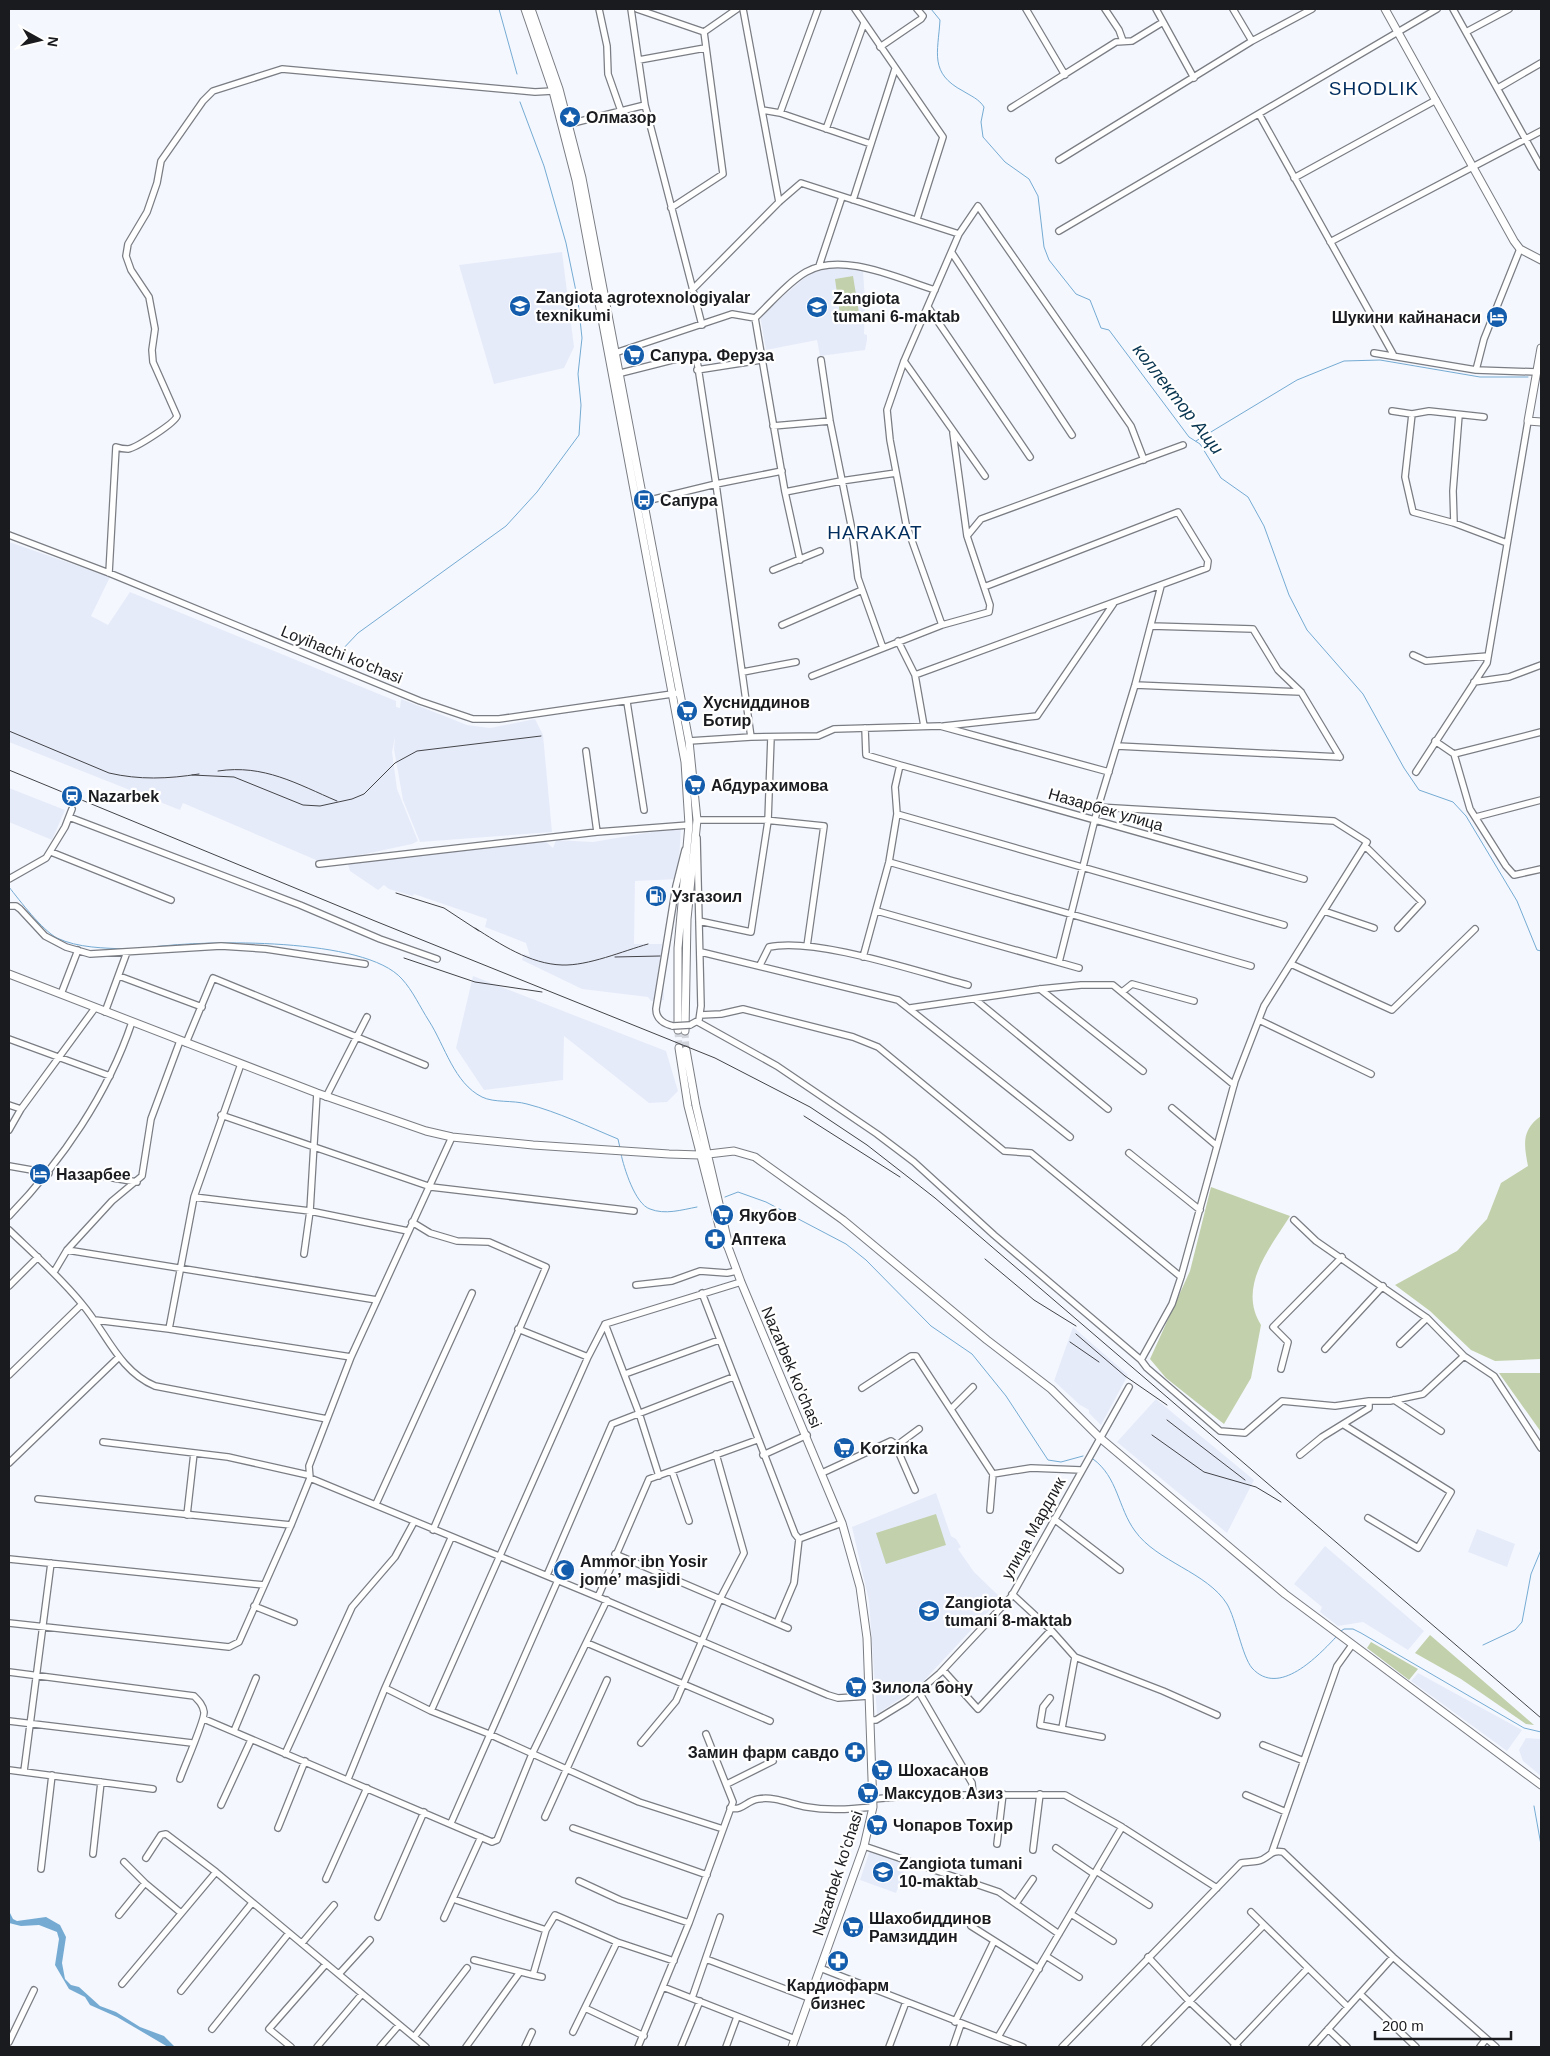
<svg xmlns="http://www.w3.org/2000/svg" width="1550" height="2056" font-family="Helvetica,sans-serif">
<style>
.built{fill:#e6ebfa}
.green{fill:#c2d1ab}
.water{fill:#75abd3}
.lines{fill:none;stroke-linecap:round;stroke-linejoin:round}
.stream{stroke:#75abd3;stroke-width:1}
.major-tunnel{stroke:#d3d6dc;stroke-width:7;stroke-dasharray:7 3.5;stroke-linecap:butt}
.minor-casing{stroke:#7a7d83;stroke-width:8}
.major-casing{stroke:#7a7d83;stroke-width:9}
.minor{stroke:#fff;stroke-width:5.5}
.major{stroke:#fff;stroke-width:7}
.rail{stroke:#434448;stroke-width:1}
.minor-bridge-casing{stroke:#7a7d83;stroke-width:8;stroke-linecap:butt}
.minor-bridge{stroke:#fff;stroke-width:5.5}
.labels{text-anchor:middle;stroke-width:4.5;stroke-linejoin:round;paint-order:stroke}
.poi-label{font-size:16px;font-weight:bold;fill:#1a1b1e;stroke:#fff;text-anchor:start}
.street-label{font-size:16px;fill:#1a1b1e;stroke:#fff}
.water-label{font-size:18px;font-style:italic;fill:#07344f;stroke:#fff}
.quarter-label{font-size:19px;letter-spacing:1px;fill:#002d5e;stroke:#fff}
</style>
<rect width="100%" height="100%" fill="#f4f7fe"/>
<!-- built -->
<path class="built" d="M562,252l12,95 -10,21 -70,16 -35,-119z
M837,266l26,5 2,29 -1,34 3,1v5l-2,10 -45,6 -3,-16 -51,10 -6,-34 49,-42z
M9,542l101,35 -19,39 17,9 22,-33 266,109v6l4,1 1,-9 66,26 23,3 45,-9 8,16 9,97 -132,10 -17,-42 -9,-51 1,-12 -3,15 5,37 21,52 -6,3 -89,19 -140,-60 -3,7 -171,-68z
M9,788l56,22 -13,30 -43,-18z
M681,827l-3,52 -43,2 -1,63h28l2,56 -13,1 -3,-4 -66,-8 -60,-29 2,-6 6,2 -4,-13 -41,-16 2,-8 -73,-25 -1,2 -24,-7 -5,-4 -6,5 -28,-19 -2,-7 197,-23 8,7 3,-8 37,2z
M473,976l193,75 12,40 -11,11 -18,1 -85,-67 -1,44 -79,10 -28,-42z
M1073,1327l55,48 -27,50 -12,-12v-3l-9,-5 -26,-24z
M1156,1399l98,81 -27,53 -110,-91z
M936,1493l15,43 5,3 5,8 -3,2 16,23 27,26 -83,89 -41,27 -8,-113 -17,-74z
M1477,1529l38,15 -8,23 -39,-15z
M1325,1546l99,85 -16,19 -45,-28 -25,4 -18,-14 2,-5 -28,-23z
M1418,1673l104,57 -15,21 -96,-70z
M1526,1738l15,1v37l-18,-15 -4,-11z
M870,1850l37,14 -11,29 -36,-13z"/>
<!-- green -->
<path class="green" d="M853,276l7,43 -19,3 -6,-43z
M1541,1116v243l-46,2 -24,-11 -41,-39 -35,-26 62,-34 30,-32 14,-36 27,-17c-4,-21 -7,-36 13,-50z
M1211,1187l79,29c-20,32 -53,71 -29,109l-10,53 -27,46 -58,-46 -16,-19 40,-88z
M1499,1373h42v59z
M936,1514l10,31 -60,19 -10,-31z
M1430,1635l104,90 -8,-1 -65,-45 -46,-26z
M1371,1642l47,27 -9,11 -42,-32z"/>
<!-- water -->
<path class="water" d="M9,1911l4,8 4,2 29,-4 14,8 6,12 -4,26 3,16 6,6 8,2 21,19 16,6 24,15 24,9 11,11h-7l-51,-30 -27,-12 -5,-8 -16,-8 -14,-24 4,-26 -2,-7 -18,-7 -18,1 -12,-3z"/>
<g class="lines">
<!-- stream -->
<path class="stream" d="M499,9l18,65
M931,9l9,11c-2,33 -11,53 23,71 8,5 16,8 21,16l-3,15 2,15 22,25 24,17 9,17 6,51 5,13 27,34 14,6 11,28 8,2 80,107 11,7 21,34 27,19 16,29 25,69 18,35 56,64 41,74 15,22 34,12 13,14 51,85 20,49 4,1
M1541,378v-1
M1196,441l101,-61 47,-19 36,-1 100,17h48
M340,652l18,-19 148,-107 31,-34 42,-57 2,-30 -3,-31 4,-36 -4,-37 -12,-58 -22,-77 -24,-64
M9,887c11,14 33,43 48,51 21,10 47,10 69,11
M153,947c54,-7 212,-10 249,32 11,12 18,28 27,42 16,25 25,62 53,76 12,6 31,3 45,7 31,8 62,23 91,35l2,9
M621,1154c3,14 14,50 29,55 15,6 31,1 47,-2
M725,1197l13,-5 28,10 80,42 20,16 65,66 41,28 34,42 42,64 13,2 22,-6
M1093,1459c25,18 25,49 42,72 22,31 72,41 92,73 9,15 15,52 25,64 27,30 66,-12 85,-32
M1341,1631l3,-2h9l8,4 163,95 17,4
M1483,1645l32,-15 7,-8 9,-48 10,-24
M1534,1806l7,39"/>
<!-- major-tunnel -->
<path class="major-tunnel" d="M678,1030l1,18
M685,1031l1,19"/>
<!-- minor casing -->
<g class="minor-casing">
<path id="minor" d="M599,9l8,37 1,28 13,37
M631,9l14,96 57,220
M637,9l67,23
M743,9l36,193
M855,9l88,128 -26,82
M1026,9l39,66
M1105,9l14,21 4,11
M1156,9l38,69
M1233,9l19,32
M1453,9l88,158
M704,32l33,-23
M1466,32l43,-23
M880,47l41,-28 2,-3 -6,-7
M639,60l66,-12
M1498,88l43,-25
M1011,108l105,-66 16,-1 31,-19
M762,110l18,3 91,31
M780,113l38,-104
M1259,114l134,240
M569,124l76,-19
M826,129l38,-106
M1059,160l193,-119 60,-32
M1294,178l142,-78
M853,200l42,-131
M671,208l52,-34 -19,-142
M1059,231l378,-222
M1330,242l211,-111
M952,253l120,182
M819,266l23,-69
M692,290l87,-88 22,-19 158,51
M928,307l102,150
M755,318l30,174 15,68
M755,318c16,-15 32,-35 51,-46 36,-21 93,7 129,18
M1374,353l102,17 61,2
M612,354l120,-40 23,4
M821,360l9,61 22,109 6,48 25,70
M904,361l81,115
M697,370l64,-10
M1476,370l8,-31 36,-90
M617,374l79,-20 20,130 35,253
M1392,411l20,3 17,-3 55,6
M1412,414l-7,63 8,35 41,11 53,20
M773,426l57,-5
M953,433l14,103
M785,492l56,-11 55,-8
M642,502l74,-18 66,-13
M1454,523l-1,-32 6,-76
M9,535l100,38 311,128 53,18h26l180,-26
M773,570l47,-19
M109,573l7,-126c3,1 8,2 12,2 8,-1 47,-26 49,-33l-24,-54 -1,-12 3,-21 -6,-32 -18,-27 -5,-14 2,-12 19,-32 10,-29 4,-22 42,-60 10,-10 69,-22 253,23 18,-1
M782,625l80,-35
M942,625l-36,-101 -16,-84 -3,-30 17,-49 55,-127 19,-28 153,220 13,34
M1151,626l102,3 25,41 23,22 39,65
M898,641l17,34 9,51
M1413,655l13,6 62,-5
M743,672l53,-10
M915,675l292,-107 1,-7 -30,-49 -194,75
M812,676l130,-51 47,-13 1,-7 -23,-69 14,-17 202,-74
M1474,682l35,-5 32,-12
M1135,685l166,7
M627,702l17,108
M944,726l93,-10 77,-113
M689,741l62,-4 67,-1 16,-7 106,-3 169,46
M1435,741l19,13 16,55 36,57 8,9 27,-6
M1117,746l223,11
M586,751l11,81
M1454,754l87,-22
M900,765l404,114
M1416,772l71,-109 41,-242
M1098,807l236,14 33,21 -103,164 -29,75 -54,196 -9,27 -31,56
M897,814l387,111
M69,817l231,88 80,34 57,20
M1476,817l65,-17
M697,820h68l59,6 -17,120
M1365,846l57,56 -24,26
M51,852l120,48
M889,862l362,104
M319,864l278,-32 92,-7
M9,879l37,-21 19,-31 7,-18
M9,906h7l4,3 25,27 21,11 24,7 131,-8 45,3 99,15
M877,911l202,57
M1324,911l50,17
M699,921l52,11 17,-111 3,-84
M701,952l197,48 172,137
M863,957l26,-95 8,-48 -2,-27 5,-22 -34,-10 -1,-27
M1059,962l39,-155 37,-122 26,-99
M1291,964l101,46 83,-81
M760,965l9,-18c47,-10 149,25 199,38
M119,976l83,31
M1040,989l103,82
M1122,992l10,-8 62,17
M61,994l17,-44
M976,1000l132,109
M910,1008l130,-19 41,-4h32l121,100
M105,1012l22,-60
M700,1015l21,-1 22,-5 110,28 25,10 126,104 27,2 150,124
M1259,1020l112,54
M698,1022l79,44 100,68 37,28 80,73 147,125 6,8 73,63 25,2 37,-32 53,5 34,-5h21l33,-7 41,-38
M690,1025l9,-5 2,-14 -4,-168
M673,1026c-9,-2 -17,-7 -17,-17l20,-123 9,-36
M9,1039l101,37
M186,1043l27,-65 212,87
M326,1097l41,-80
M9,1105l12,4
M1172,1108l45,38
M221,1115l210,72 203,24
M9,1130l12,-21 74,-101
M1129,1153l71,57
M9,1166l40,7
M95,1175l42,7
M194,1197l116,14 98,20
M9,1216c53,-55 99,-122 123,-194
M1294,1220l22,21 111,77 37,38 30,20 47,72
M412,1222l18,11 27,8 32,1 57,25 -113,263
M9,1230c25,24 51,47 73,74 24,28 37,67 73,82l172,33
M67,1250l310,50
M304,1254l6,-43 7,-118
M54,1272l13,-22 45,-49 30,-25 9,-57 29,-78
M636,1285l36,-4 28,-10 27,2 10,-2
M9,1286l29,-29
M702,1293l93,241 4,5 43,-16
M95,1320l74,9 182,28
M605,1324l34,89 20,63
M169,1329l25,-132 47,-133
M518,1329l70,28
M1400,1344l27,-26
M1325,1349l58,-63
M1281,1369l7,-27 -15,-15 69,-70
M625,1374l94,-34
M9,1375l73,-71
M862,1388l49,-32h5l77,118 -3,36
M1394,1400l47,31
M951,1409l22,-22
M1344,1425l107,67 -33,56 -50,-30
M103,1442l125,15 80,18
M896,1446l23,-17
M763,1455l44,-20
M1300,1455l22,-18 47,-29v-7
M9,1463l110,-106
M672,1471l17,50
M822,1473l69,-32 4,3 20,46
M993,1474l38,-6 50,2
M310,1478l288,119 230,98 10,3 31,-2
M38,1499l253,26
M376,1504l96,-211
M187,1515l7,-62
M1054,1519l66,51
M615,1554l173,74
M9,1559l255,26
M547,1575l65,-151 121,-47
M1012,1594l39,36 24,27 88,34 54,24
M598,1597l51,-118 108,-39
M254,1606l40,16
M9,1623l220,24 10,-5 52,-117 19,-47 -1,-12 42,-109 101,-220
M777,1623l17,-40 5,-44
M587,1643l183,78
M943,1670l35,39 73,-79
M9,1672l185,24c5,5 9,9 10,16 1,8 -20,55 -24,67
M385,1688l46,23 58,23 150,68 84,27
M919,1692l53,91 1,11
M1050,1698l-7,9 -3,18 62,12
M431,1711l157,-354 17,-33 136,-42
M204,1719l288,123 5,-2 35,-86 75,-154
M870,1720h6l31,-19 33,-28 71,-76 118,-210
M9,1721l183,22
M1062,1728l13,-71
M234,1731l22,-53
M641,1743l35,-42 44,-102 24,-46 -28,-99
M1263,1745l41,16
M285,1754l67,-147 43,-50 19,-35
M9,1770l144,19
M24,1771l27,-208
M348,1779l37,-91 66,-150
M727,1784l46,-23
M1246,1795l40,17
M874,1799l44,-4h147l57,32 95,61
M221,1805l30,-65
M730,1808c13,3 16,-7 28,-9 17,-3 32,5 49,8 22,4 43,2 66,0
M545,1817l62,-137
M451,1823l107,-243
M278,1828l27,-67
M573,1828l134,47
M997,1844l6,-50
M864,1846l135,46 60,42
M1056,1848l38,26
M1033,1850l7,-56
M1272,1852l65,-186 15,-21
M93,1854l8,-72
M146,1858l15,-23 5,-1 50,38 210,175
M124,1862l21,21
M41,1869l11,-94
M1096,1871l53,34
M326,1879l41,-91
M579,1881l41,19 69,23
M453,1899l93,31
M1017,1902l16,-23
M1251,1912l97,95
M1071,1914l42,27
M119,1915l26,-32 36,30
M378,1917l46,-105
M444,1918l37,-81
M971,1926l68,43
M302,1943l32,-38
M1046,1956l33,21
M1148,1957l42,45 48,45
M706,1959l103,39
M474,1960l59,15
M820,1968l203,79
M339,1974l31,-34
M542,1977l-9,-2 13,-45 9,-15 62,27 57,19
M122,1984l94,-112
M663,1987l132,52
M181,1991l71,-88
M1360,1994l56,53
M692,1998l28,-81
M585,2008l59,28
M955,2022l39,-81
M212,2029l77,-96
M1328,2029l19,18
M573,2032l44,-90
M414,2037l53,-69
M998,2037l124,-210
M9,2042l25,-52
M1234,2046l74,-78
M291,2047l-22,-18 57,-65
M317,2047l45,-53
M380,2047l19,-22
M466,2047l54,-75
M525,2047l7,-15
M638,2047l51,-124 44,-121 -27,-68
M681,2047l19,-46
M726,2047l11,-30
M889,2047l17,-45
M953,2047l8,-23
M1062,2047l179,-184c5,-1 11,-1 17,-2 11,-2 12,-12 25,-9l110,105 103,90
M1145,2047l119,-122
M1312,2047l81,-90
M1480,2047l6,-8"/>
</g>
<!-- major casing -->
<g class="major-casing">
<path id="major" d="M525,9l28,82 23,89 109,582 4,63 -11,123v82
M531,9l28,80 23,89 107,563 8,79 -10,99 -2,112
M1385,9l129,232 6,8 21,11
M1541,348l-13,73 13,1
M9,974l308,119 109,38 26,6 81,8 136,9 31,1 34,-4 21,6 88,63 144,120 64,49 48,48 186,157 256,191
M679,1048l9,58 33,128 7,13 13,35 101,241 18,64 7,51 6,169 -9,39 -72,201
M686,1050l10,56 32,136"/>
</g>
<!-- minor -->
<use href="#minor" class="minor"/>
<!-- major -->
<use href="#major" class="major"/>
<!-- rail -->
<path class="rail" d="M9,731l100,42c30,7 59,6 90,1
M9,770l366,151 340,137 95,49 57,38 68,53 606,520
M218,771c46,-7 79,13 119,30
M192,775l42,2 69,28 17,1 32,-7 12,-5 31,-31 22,-12 124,-15
M396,893l48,15 35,23
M475,928c25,16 55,36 87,37 26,1 61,-14 86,-21
M615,957l45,-1
M404,958l71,24 67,10
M804,1116l96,61
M985,1259l49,41 42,26
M1076,1334l49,42 42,29
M1070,1342l29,20
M1167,1420l78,60
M1152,1435l52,37 52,15 25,15"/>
<!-- minor-bridge casing -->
<g class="minor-bridge-casing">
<path id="minor-bridge" d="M673,1026l17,-1"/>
</g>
<!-- minor-bridge -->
<use href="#minor-bridge" class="minor-bridge"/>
</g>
<!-- icons -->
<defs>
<g id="sight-disc" transform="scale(1.125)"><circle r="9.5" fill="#145dac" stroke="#fff"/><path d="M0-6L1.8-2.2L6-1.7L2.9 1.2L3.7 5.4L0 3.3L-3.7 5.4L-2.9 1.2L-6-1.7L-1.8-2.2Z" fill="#fff"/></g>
<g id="university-disc" transform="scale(1.125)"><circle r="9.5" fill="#145dac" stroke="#fff"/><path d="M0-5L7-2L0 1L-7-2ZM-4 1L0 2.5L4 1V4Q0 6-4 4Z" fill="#fff"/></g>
<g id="school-disc" transform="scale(1.125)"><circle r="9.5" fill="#145dac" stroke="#fff"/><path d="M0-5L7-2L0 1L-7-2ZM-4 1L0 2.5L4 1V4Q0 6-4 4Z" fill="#fff"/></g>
<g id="hotel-disc" transform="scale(1.125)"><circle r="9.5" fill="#145dac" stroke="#fff"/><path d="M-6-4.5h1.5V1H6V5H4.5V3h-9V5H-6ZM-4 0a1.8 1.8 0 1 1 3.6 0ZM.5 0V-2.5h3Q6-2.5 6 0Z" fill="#fff"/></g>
<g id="supermarket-disc" transform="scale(1.125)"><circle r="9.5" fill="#145dac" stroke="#fff"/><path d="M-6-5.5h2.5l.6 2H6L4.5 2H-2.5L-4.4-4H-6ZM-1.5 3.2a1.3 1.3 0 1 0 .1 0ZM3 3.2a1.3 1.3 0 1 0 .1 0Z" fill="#fff"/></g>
<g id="bus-disc" transform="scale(1.125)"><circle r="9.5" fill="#145dac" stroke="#fff"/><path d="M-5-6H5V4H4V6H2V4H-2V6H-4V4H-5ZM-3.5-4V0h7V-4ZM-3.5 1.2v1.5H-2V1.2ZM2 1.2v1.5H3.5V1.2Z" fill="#fff"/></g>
<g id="station-disc" transform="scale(1.125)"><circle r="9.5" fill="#145dac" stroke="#fff"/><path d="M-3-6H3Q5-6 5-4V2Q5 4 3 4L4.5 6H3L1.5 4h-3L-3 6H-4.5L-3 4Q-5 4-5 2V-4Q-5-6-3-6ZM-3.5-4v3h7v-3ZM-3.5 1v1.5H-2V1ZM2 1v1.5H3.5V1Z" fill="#fff"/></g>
<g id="fuel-disc" transform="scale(1.125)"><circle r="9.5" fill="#145dac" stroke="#fff"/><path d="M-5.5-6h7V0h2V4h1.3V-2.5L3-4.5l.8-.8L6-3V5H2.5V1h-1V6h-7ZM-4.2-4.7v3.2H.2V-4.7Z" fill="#fff"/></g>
<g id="pharmacy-disc" transform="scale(1.125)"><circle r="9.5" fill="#145dac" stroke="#fff"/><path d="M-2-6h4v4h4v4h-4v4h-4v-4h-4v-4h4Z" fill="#fff"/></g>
<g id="mosque-disc" transform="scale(1.125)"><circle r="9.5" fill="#145dac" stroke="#fff"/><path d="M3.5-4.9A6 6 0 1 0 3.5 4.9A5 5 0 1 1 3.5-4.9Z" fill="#fff"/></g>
</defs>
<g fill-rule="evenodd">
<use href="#sight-disc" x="570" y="117"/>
<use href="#university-disc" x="520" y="306"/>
<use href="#school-disc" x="817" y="307"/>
<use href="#hotel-disc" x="1497" y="317"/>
<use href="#supermarket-disc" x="634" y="355"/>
<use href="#bus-disc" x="644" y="500"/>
<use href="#supermarket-disc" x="687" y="711"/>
<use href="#supermarket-disc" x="695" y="785"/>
<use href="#station-disc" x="72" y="796"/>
<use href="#fuel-disc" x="656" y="896"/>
<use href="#hotel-disc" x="40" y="1174"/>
<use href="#supermarket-disc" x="723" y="1215"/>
<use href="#pharmacy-disc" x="715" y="1239"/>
<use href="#supermarket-disc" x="844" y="1448"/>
<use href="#mosque-disc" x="564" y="1570"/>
<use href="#school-disc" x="929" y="1611"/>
<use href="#supermarket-disc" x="856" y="1687"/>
<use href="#pharmacy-disc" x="855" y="1752"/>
<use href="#supermarket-disc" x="882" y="1770"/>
<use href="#supermarket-disc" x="868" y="1793"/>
<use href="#supermarket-disc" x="877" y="1825"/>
<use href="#school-disc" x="883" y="1872"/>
<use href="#supermarket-disc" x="853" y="1927"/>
<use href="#pharmacy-disc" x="838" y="1961"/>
</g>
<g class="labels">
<!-- poi labels -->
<g class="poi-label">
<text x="586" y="123">Олмазор</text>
<text x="536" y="303">Zangiota agrotexnologiyalar<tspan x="536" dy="18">texnikumi</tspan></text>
<text x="833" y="304">Zangiota<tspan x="833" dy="18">tumani 6-maktab</tspan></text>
<text x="1481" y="323" text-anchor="end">Шукини кайнанаси</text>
<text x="650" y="361">Сапура. Феруза</text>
<text x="660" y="506">Сапура</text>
<text x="703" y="708">Хусниддинов<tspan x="703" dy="18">Ботир</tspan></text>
<text x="711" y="791">Абдурахимова</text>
<text x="88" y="802">Nazarbek</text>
<text x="672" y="902">Узгазоил</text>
<text x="56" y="1180">Назарбее</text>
<text x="739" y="1221">Якубов</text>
<text x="731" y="1245">Аптека</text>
<text x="860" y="1454">Korzinka</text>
<text x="580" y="1567">Ammor ibn Yosir<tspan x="580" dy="18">jome’ masjidi</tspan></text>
<text x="945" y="1608">Zangiota<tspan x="945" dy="18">tumani 8-maktab</tspan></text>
<text x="872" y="1693">Зилола бону</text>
<text x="839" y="1758" text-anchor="end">Замин фарм савдо</text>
<text x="898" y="1776">Шохасанов</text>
<text x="884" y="1799">Максудов Азиз</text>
<text x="893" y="1831">Чопаров Тохир</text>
<text x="899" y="1869">Zangiota tumani<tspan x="899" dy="18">10-maktab</tspan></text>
<text x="869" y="1924">Шахобиддинов<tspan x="869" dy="18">Рамзиддин</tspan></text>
<text x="838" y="1991" text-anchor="middle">Кардиофарм<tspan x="838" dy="18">бизнес</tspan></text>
</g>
<!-- street labels -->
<g class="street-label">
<text transform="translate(342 654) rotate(22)" y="6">Loyihachi ko'chasi</text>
<text transform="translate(1106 809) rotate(16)" y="6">Назарбек улица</text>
<text transform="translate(792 1367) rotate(67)" y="6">Nazarbek ko'chasi</text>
<text transform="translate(1033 1528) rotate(-61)" y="6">улица Мардлик</text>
<text transform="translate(837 1873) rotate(-72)" y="6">Nazarbek ko'chasi</text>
</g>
<!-- water labels -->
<g class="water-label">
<text transform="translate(1178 399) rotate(52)" y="6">коллектор Ащи</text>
</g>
<!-- quarter labels -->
<g class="quarter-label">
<text x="1374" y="95">SHODLIK</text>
<text x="875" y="539">HARAKAT</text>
</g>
</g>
<!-- border -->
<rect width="1550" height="2056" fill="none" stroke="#1a1b1e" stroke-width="20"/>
<!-- north arrow -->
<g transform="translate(40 40) rotate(98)" stroke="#ffffff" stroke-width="4" paint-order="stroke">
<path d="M0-4L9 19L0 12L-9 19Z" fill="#1a1b1e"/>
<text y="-8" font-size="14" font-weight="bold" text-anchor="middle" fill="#1a1b1e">N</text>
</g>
<!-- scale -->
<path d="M1375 2031v8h136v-8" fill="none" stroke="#1a1b1e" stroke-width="2.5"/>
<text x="1382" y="2031" font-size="15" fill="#1a1b1e" stroke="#ffffff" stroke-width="4" paint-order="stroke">200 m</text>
</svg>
